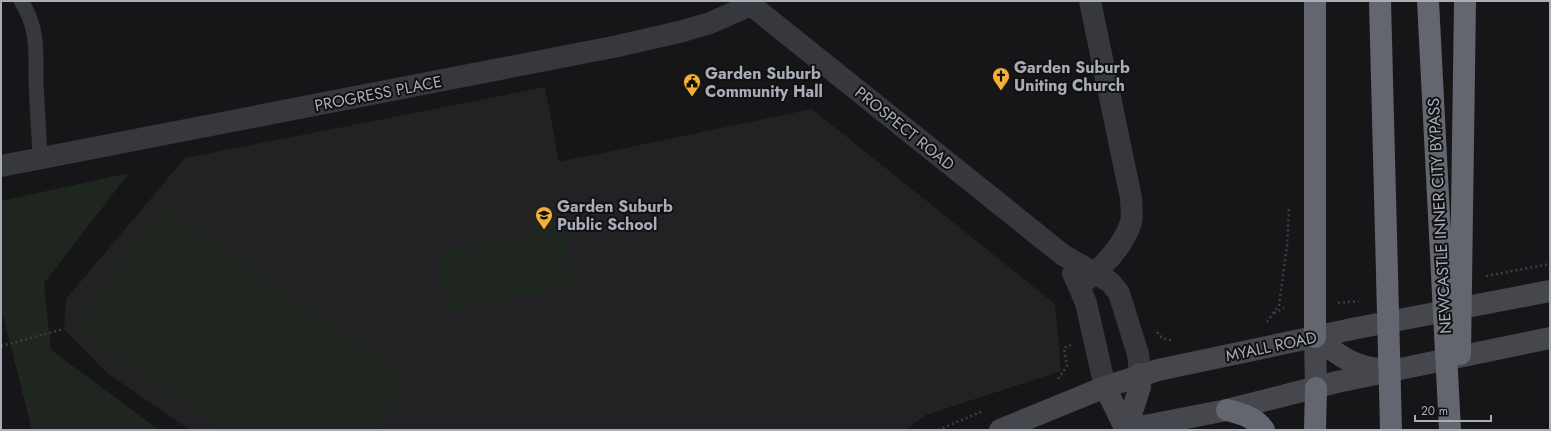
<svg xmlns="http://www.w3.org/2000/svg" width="1551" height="431" font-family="Jost,sans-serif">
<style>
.built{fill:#222225}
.green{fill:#1e261f}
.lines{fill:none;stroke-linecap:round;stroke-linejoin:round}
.path{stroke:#3d3f44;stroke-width:2.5;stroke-dasharray:2 3;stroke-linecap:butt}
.lane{stroke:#37383d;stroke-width:15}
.street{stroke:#37383d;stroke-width:22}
.secondary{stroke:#45474d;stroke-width:22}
.highway{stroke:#63666e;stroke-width:22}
.labels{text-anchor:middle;stroke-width:4;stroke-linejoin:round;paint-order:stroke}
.poi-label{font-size:16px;font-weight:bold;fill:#a8adb8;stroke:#111113;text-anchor:start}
.street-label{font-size:16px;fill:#a8adb8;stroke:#111113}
</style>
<rect width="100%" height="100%" fill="#161618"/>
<!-- built -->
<path class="built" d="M545,87l14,75 253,-53 243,195 6,67 -135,44 -21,15h-715l-83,-57 -43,-44 2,-30 119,-141z"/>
<!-- green -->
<path class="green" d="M129,173l-85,110 7,67 108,80h-127l-31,-122v-107z
M162,206l248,172 -32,52h-157l-148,-103z
M562,225l13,60 -127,27 -13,-60z"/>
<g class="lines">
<!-- path -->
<path class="path" d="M1486,276l64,-12
M1338,303l21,-2
M1274,313l10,-5
M1267,322l12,-17 8,-59 2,-37
M1157,332l5,6 11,3
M1,346l63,-17
M1058,379l9,-13 -3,-18 7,-3
M938,430l45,-19"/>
<!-- lane -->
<path class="lane" d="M21,1c17,26 15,50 15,80 1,26 3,51 4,77"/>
<!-- street -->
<path class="street" d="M746,1l317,254 47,27 9,11 19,61 2,20
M1,166l617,-120 65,-15 27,-8 41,-18
M1073,273l13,30 19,84
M1079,286c21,-16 44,-38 52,-64 2,-7 0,-17 0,-24l-41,-197"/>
<!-- secondary -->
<path class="secondary" d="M1315,337c21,16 38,31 66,32
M1315,337l1,51
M1105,387l21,43
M1000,430l105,-43 53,-17 199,-42 193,-37
M1124,430l103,-20 110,-28 213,-44
M1126,430l14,-43v-13"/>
<!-- highway -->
<path class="highway" d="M1315,1v336
M1380,1l11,429
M1428,1l22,429
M1460,354l5,-353
M1227,410c15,4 28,7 37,20
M1315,430l1,-42"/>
</g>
<!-- icons -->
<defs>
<g id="church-pin" transform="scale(0.9)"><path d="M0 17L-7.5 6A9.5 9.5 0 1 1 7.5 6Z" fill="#f2b134" stroke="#111113"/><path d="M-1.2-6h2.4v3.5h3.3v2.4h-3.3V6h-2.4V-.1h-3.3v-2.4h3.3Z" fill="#111"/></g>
<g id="civic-pin" transform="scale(0.9)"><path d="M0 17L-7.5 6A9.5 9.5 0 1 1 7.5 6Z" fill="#f2b134" stroke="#111113"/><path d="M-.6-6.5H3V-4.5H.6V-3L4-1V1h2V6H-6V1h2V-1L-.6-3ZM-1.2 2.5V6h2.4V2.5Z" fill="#111"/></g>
<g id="school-pin" transform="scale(0.9)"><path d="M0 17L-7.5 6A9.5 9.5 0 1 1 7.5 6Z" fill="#f2b134" stroke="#111113"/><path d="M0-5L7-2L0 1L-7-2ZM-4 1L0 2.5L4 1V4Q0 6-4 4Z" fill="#111"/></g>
</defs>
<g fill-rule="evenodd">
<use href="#church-pin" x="1001" y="76"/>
<use href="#civic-pin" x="692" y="82"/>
<use href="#school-pin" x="544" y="215"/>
</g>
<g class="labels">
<!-- poi labels -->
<g class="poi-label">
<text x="1014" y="73">Garden Suburb<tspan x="1014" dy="18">Uniting Church</tspan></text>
<text x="705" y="79">Garden Suburb<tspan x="705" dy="18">Community Hall</tspan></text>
<text x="557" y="212">Garden Suburb<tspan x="557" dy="18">Public School</tspan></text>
</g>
<!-- street labels -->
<g class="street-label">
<text transform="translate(378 93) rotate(-11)" y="6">PROGRESS PLACE</text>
<text transform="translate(905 128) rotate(39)" y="6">PROSPECT ROAD</text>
<text transform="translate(1439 216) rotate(-93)" y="6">NEWCASTLE INNER CITY BYPASS</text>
<text transform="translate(1271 346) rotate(-12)" y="6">MYALL ROAD</text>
</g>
</g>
<!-- border -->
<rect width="1551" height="431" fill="none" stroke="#a8adb8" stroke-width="4"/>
<!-- scale -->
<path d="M1415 415v6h76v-6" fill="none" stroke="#a8adb8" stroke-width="2"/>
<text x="1421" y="415" font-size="12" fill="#a8adb8" stroke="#111113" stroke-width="3" paint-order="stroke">20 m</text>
</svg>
